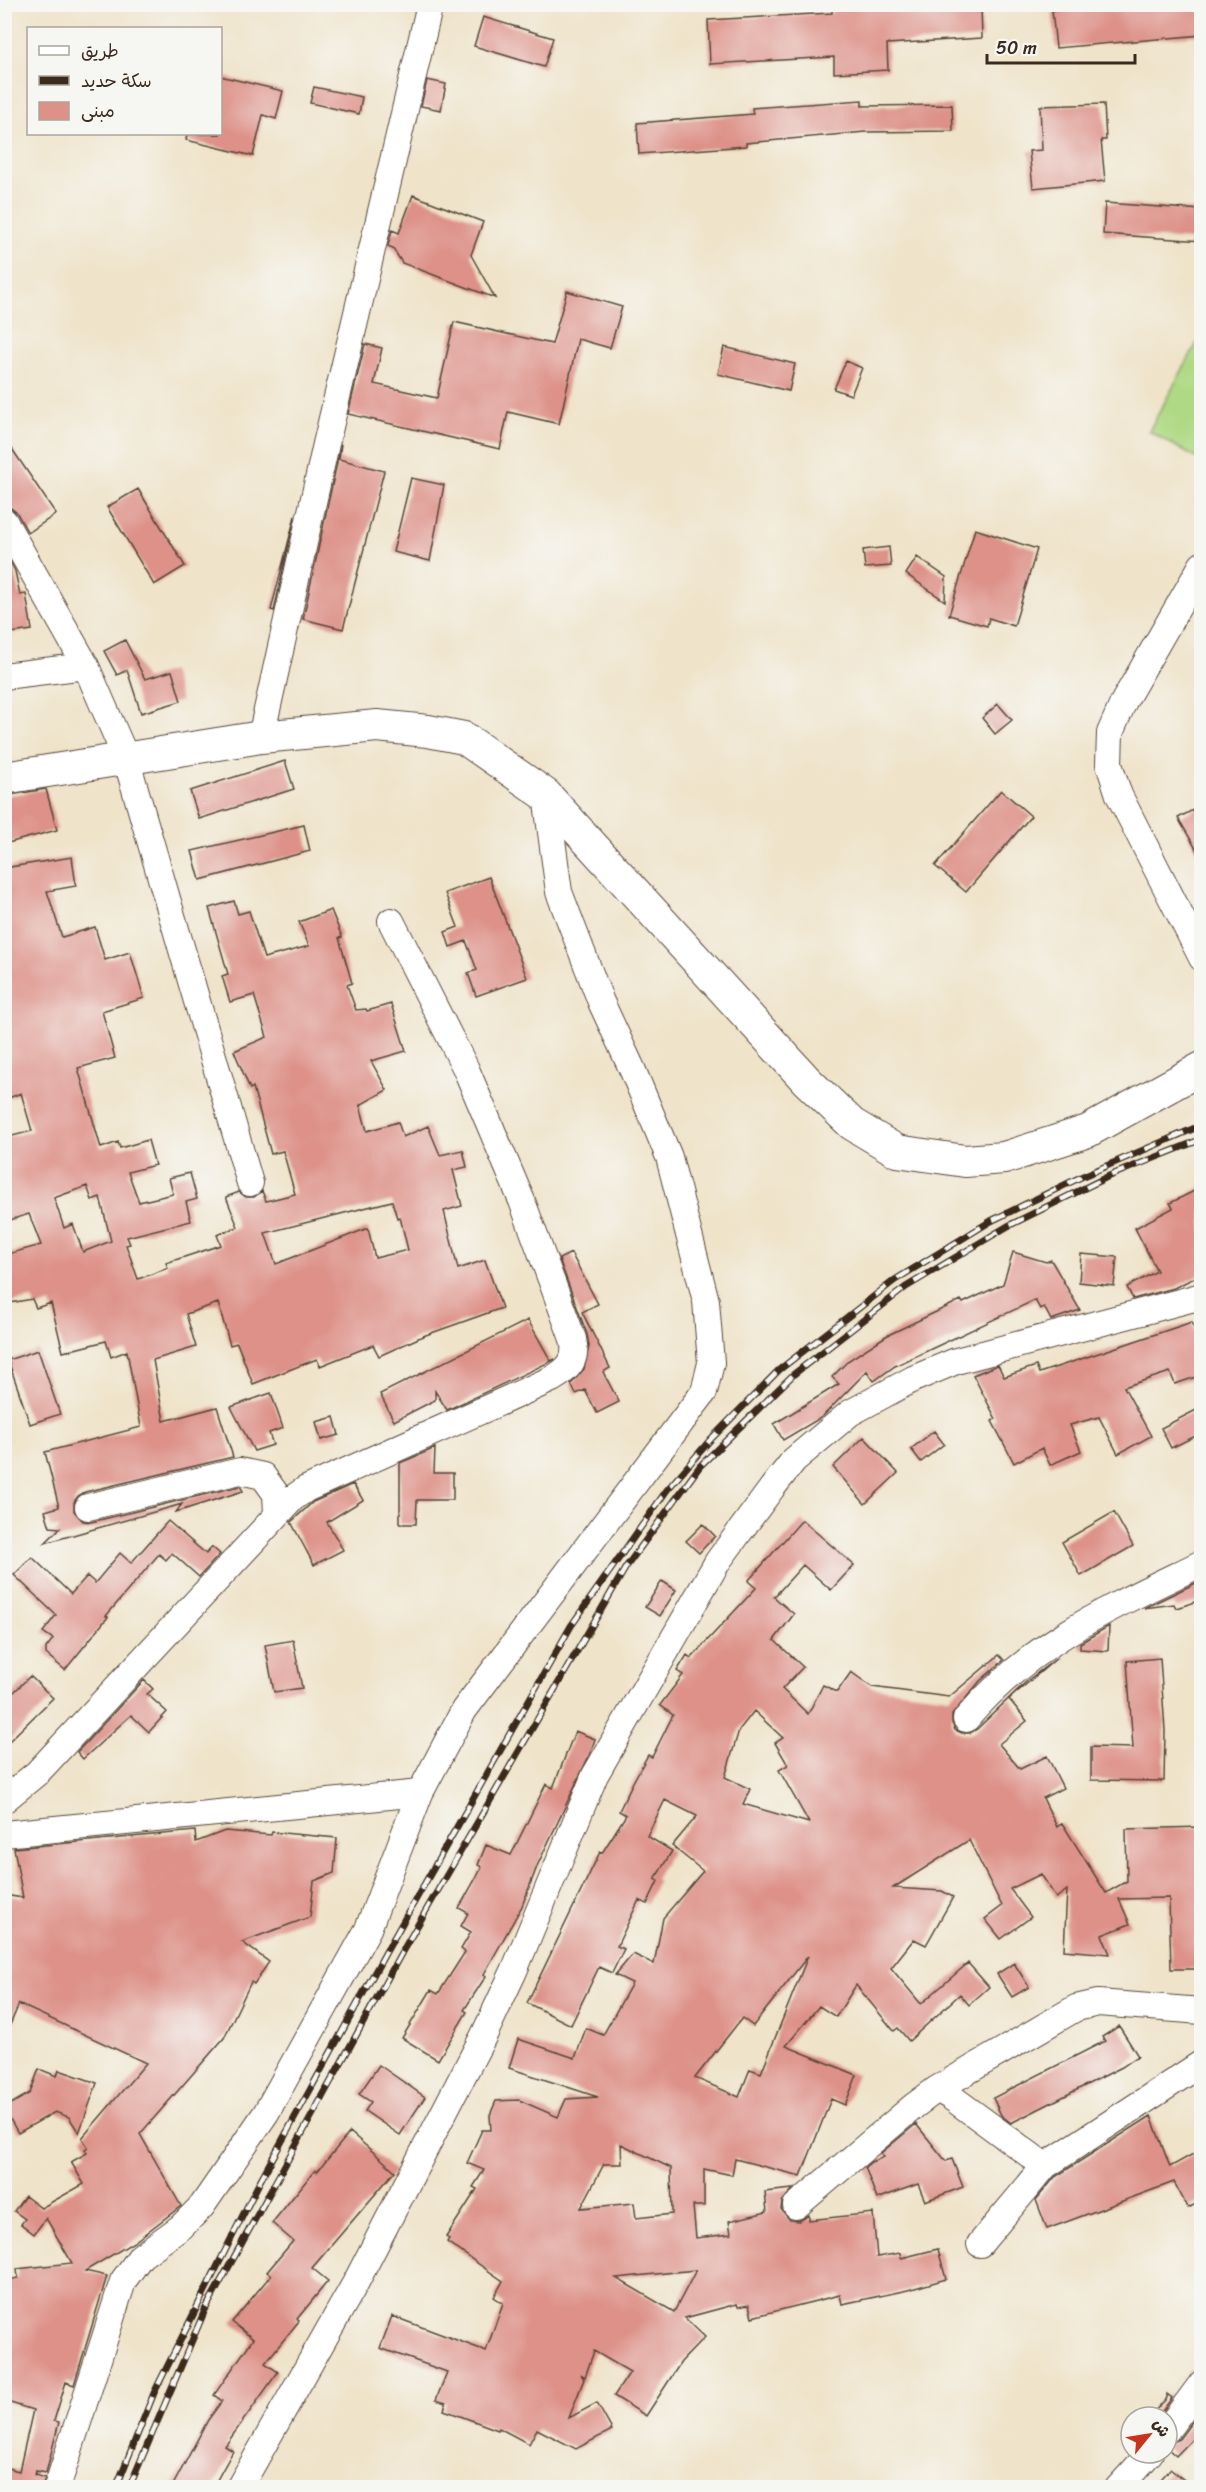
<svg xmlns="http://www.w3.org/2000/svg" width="1206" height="2492" font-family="Sriracha,'Playpen Sans Arabic',sans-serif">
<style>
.green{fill:#afd984;stroke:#758251;stroke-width:1.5}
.building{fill:#dd9188;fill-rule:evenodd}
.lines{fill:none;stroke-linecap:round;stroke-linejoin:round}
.minor-casing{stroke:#564638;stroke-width:28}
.major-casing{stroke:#564638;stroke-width:34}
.minor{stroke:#fff;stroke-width:26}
.major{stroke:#fff;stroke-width:32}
.rail-casing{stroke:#3b2a1e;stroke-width:7}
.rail{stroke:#f6f6f2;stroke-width:4.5;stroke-dasharray:14;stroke-linecap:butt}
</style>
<rect width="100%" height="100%" fill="#f6f6f2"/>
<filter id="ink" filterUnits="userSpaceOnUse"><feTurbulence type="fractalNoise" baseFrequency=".0167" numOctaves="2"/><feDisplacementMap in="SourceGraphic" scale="12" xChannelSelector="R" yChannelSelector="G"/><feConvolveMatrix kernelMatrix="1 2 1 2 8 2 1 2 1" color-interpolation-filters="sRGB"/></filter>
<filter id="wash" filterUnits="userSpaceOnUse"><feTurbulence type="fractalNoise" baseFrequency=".008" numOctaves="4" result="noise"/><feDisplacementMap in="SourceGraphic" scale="24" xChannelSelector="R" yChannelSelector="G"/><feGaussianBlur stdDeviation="1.35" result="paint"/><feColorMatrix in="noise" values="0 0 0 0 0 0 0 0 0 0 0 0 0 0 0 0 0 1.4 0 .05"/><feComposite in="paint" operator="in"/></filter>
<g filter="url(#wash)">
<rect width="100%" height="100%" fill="#efe3c9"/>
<!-- green -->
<path class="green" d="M1201,336v125l-52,-30z"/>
<g id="blocks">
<!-- building -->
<path class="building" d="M919,4h15v4l47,-2 1,32 -95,6 1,26 -54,3v-16l-124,7 -2,-44 124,-7v-5z
M1110,4h92v31l-146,13 -4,-38z
M483,17l70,21 -9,29 -70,-21z
M220,76l63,15 -7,28 -13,-4 -10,41 -67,-16 1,-6h33z
M427,80l19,4 -5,26 -20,-4z
M314,87l48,10 -3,17 -49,-11z
M862,100v6l90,-1 1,26 -88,1 -119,11v3l-107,8 -2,-31 116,-9 -1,-6z
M1104,104l2,36h-5l4,41 -72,7 -4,-37 13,-1 -2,-44z
M413,195l70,27 -12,33 24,43 -93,-35 -9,-15 -5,-2 4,-16 7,3z
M1105,203l97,7v31l-99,-7z
M567,291l55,16 -12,41 -32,-9 -19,85 -51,-12 -8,37 -152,-35 17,-70 17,4 -8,36 63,14 17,-76 98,22z
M724,347l71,17 -6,27 -71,-17z
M846,361l16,7 -11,27 -17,-6z
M4,437l52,77 -28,19 -11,-20 -6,-5 -7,-2z
M341,444l-2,15 45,12 -41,158 -40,-10z
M411,478l33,7 -14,76 -37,-9z
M138,489l47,77 -31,19 -47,-78z
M295,516l-21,95 -3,-1z
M975,529l62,20 -23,77 -25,-8 -2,8 -38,-11z
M889,547l2,19 -26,2 -2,-18z
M4,556h3l8,15 5,24 6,-1 6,36 -28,4z
M917,557l29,20 -1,24 -39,-27z
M125,640l20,39 27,-8 9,30 -40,12 -14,-43 -10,5 -13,-24z
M998,704l14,16 -17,14 -13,-16z
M285,761l9,28 -95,30 -9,-28z
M46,789l11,41 -53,14v-48z
M1001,790l30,26 -65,76 -31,-26z
M1202,805v54l-24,-41z
M304,825l6,26 -110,29 -8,-29z
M72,857l4,29 -29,5 15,46 33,-10 10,33 25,-8 14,46 -42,13 13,47 -37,10 23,80 17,-6 2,6 28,-8 7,25 -27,7 11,30 34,-8 -4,-16 21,-5 7,26 -11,3 5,19 -64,16 3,7 -4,1 12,34 30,-11 -2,-5 55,-18 -4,-10 21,-8 -12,-30 13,-5 7,5h8l8,-6 4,10 29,-7 -12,-43 -12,3 -18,-67 -3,2 -16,-38 33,-14 -13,-42 -24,7 -8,-26 6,-2 -19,-66 25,-7 4,13 11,-3 15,47 45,-12 -10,-24 32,-12 11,27 -3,1 13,45 -5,2 9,25 10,-1 1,2 24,-7 15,47 -35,10 16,29 -27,15 7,26 31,-9 5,15 25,-11 12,29 23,-5 4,17 -14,3 9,36 -18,5 14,58 27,-9 17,48 -79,28 -44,20 -6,-11 -53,21 -3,-7 -64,25 -16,-41 -7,2 -12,-42 -32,11 10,33 -43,13 11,61 53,-14 16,50 -148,35 -7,4 -4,6v9l9,10 8,1 149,-36 3,5 -67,21 6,-8 -137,39 15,-15 -10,-1 -5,-16 14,-4 -14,-55 96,-25 -14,-76 -16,6 -5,-16 -43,11 -12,-49 -15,5 -4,-9 -28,5v-19l5,-1 -5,-18v-11l37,-10 -12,-31 -25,8v-84l28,-7 -11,-38 -17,7v-184l4,-1 -4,-47zM87,1186l5,14 8,-3 11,44 -28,11 -10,-28 -9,4 -10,-30zM392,1201l5,17 3,-1 8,33 -33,8 -7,-30 -92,36 -11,-31z
M489,877l38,101 -51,18 -8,-23 9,-3 -11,-29 -16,6 -5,-15 13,-5 -13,-34z
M1202,1187v87l-28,14 -41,11 -6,-12 30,-16 -22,-43 38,-20 -3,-5z
M1013,1252l33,10 5,-2 29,50 -29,10 -7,-13 -4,2 -5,-9 -140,66 -21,15 -7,-10 -45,46 -39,23 -9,-16 65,-40 -7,-7 17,-17 37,-24 75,-36 2,3 40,-19z
M571,1253l27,51 -16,8 28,56 -7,4 16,30 -22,11 -12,-23 -9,4 -5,-10 13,-15 5,-23 -2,-12 -28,-75z
M1081,1254l36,3 -3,29 -35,-4z
M528,1320l23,41 4,-2 -1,1 -107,50 -12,-19v9l-41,21 -14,-27z
M1192,1322l10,27v26l-27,9 -5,-12 -46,15 27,49 -33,18 -19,-37 -29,8 11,26 -31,14 -8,-17 -28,15 -22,-42 4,-2 -23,-44 25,-10 6,12 32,-11 3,7z
M38,1350l22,64 -30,10 -22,-64z
M271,1393l12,35 -14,5 4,12 -19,6 -23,-44z
M1202,1407v26l-31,15 -10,-20z
M334,1417l5,18 -18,5 -5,-18z
M934,1431l10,13 -23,18 -10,-13z
M864,1437l34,36 -33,31 -32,-37z
M435,1448l-1,25h19v27h-36l-1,24h-16v-61z
M353,1484l10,16 -36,22 16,28 -29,15 -23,-43 22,-20z
M1114,1512l19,34 -52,30 -19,-34z
M802,1520l52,45 -23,25 -28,-25 -29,32 20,17 -20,26 29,27 -21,22 26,25 15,-29 14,7 14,-20 21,15 77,10 50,-42 5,5 -24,21 -28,34v8l3,7 7,3h8l7,-4 51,-49 29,-22 -48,41 18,22 -28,23 21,25 27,-13 16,32 -20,10 14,29 5,-4 44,70 21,-12 -1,-52 76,-2v142h-31l-2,-71 -50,1 11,25 -28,11 8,19 -46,-4 3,-60 -11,8 -15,-24 -31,15 21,28 -30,22 -16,-20 17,-13 -33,-66 -76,48 49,3 11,6 -27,48 -12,-6 -23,29 30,36 47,-41 21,24 -20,18 -9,-11 -51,47 -11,-13 -4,3 -38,-46 -20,32 -17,-11 -33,40 71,29 -12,30 -14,-6 -30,77 -66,-17 -3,16 -28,-6v37h-11l3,32 35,-4 -2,-13 38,-9 -2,-20 28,-3 -11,13 -1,7 9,11 9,1 10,-6v5l64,-7 4,44 23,-4 1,5 37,-9 8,30 -38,11 -66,14 -2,-9 -88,22 -3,-12 -11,2 -1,-3 -52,14 20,19 -24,25 -35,54 -32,-20 16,-24 -36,-21 -9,26 -4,-3 3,5 -15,39 28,-15 15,27 -36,19 -39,-20 -8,15 -30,-16 -1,2 -54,-20 2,-7 -10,-3 11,-28 -67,-24 12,-32 94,35 17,-48 -9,-6 9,-16 -56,-39 2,-3 -3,-2 31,-48 -4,-2 11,-17 -17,-7 15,-33h9l-1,-15 6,-14 23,-1 39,17 8,-18 32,-2 -89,-29 9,-29 57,19 11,-30 17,7 29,-52 -17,-8 18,-21 21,10 9,-46 40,-47 -31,-25 25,-30 -32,-16 -18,36 25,15 -17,28 3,2 -11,23 -8,-4 -22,46 7,3 -12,24 -13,-6 -28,58 -44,-22 73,-151 2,1 24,-38 -7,-4 14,-29 15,-27 4,2 21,-42 -13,-10 23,-30 -6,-4 10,-16 4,3 65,-70 -8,-7zM754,1711l29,27 -8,5 13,22 -9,5 30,53 -66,-19 7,-15 -25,-12 14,-47zM808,1956l-47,117 -11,-4 -11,28 -44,-19 47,-60 11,8zM621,2144l50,24 1,46 -36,4 -2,-15 -53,5 23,-44h18zM696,2270l-22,42 -58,-34z
M168,1521l38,33 6,-7 8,7 -21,23 -27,-24 -6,7 -7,-6 -53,62 2,1 -43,53 -19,-16v-6l7,-9 -10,-7 13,-17 -42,-40 18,-18 39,37 16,-18 8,7 25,-30 11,10z
M703,1524l12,12 -16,17 -13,-12z
M662,1581l14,9 -16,26 -15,-9z
M1200,1581l2,19 -26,8 -2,-4 -30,4z
M1109,1626l-1,25 -28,-2v-6z
M293,1640l9,48 -28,4 -9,-47z
M1160,1658l5,72 -1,51 -73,-1v-33l42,1 -6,-87z
M30,1676l23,22 -49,48v-44z
M144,1680l9,9 -6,5 20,18 -18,20 -18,-17 -48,44 -6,-7z
M575,1731l20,8 -5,15 -52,110 -16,42 -38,68 2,2 -22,34 3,2 -29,48 -36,-22 29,-48 7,4 27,-42 -4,-3 10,-17 -10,-6 7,-13 -9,-5 23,-41 -4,-2 8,-20 25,10 35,-71 7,4z
M195,1831l1,11 29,-11 46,4 1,-3 65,6 -3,35 -20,8 -4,36 -68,25 27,20 -15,22 -3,-2 -27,56 -84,96 41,72 -47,36 -49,29 22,5 -33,109 -8,-3 -12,39 5,1 -13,51 -10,-2 -1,4 10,3 -3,9h-38v-20l15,4 14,-61 -29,-9v-120l14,-3 -1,-9 55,-6 -26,-45 -12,16 -13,-10 4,-5 -11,-8 11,-15 16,12 43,-24 -13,-22 16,-9 -2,-4 3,-2 -6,-9 64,-75 -127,-59 -15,35v-144l19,3 -9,-50z
M1014,1963l15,24 -17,10 -15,-23z
M1119,2026l19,30 -16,11 -111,56 -10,-8 -8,-17 112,-57 -3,-4z
M379,2065l46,32 -25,38 -35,-24 6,-9 -12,-8z
M39,2069l18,7 2,-6 38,13 -18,50 -10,-16 -14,-5 -37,21 -14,-25 26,-15z
M1151,2116l19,51 32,-18v52l-14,7 -14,-26 -127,47 -11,-29 19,-23z
M916,2124l30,37 6,-2 11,28 -38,14 -7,-17 -41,15 -12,-32 6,-5 13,-5 -3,-4z
M350,2132l45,39 -83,97 16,13 -31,38 2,2 -34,42 13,9 -53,74 8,5 -20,36h-41l36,-67 14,-19 -8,-6 39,-56 -21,-17 39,-47 -4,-3 26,-31 -21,-18 43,-53 2,2z
M1167,2394l5,4 -14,19h-9l18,-19z
M1194,2419l8,6v4l-26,27 -9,-8v-3l12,-6z
M1170,2469l23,18h-39z"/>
</g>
</g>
<g filter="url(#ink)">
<use href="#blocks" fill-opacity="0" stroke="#564638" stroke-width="1.5"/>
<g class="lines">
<!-- minor casing -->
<g class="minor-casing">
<path id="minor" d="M4,521l82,145 40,92 124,425
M1202,565l-78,136 -14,32 -1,31 10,31 83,163
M4,676l82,-10
M261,737l65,-293 104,-440
M88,1507l152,-36 23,5 13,18 1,19
M966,1719c66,-78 146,-112 236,-156
M4,1800l33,-27 256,-275 13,-9 246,-110c17,-10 26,-19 21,-40l-51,-138 -56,-132 -75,-148
M4,1834l416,-41
M937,2089l139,-81 22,-5 104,8
M796,2206l118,-100 23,-17 14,8 94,69
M980,2244l65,-78 157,-103
M1167,2430l35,-47
M57,2488l66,-207 18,-25 40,-29 21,-21 64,-93 102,-184 52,-136 44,-83 240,-318 7,-29 -5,-62 -37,-144 -36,-86 -32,-69 -42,-110 -13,-97
M239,2488l117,-206 128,-247 30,-64 81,-196 123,-214 54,-73 22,-28 56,-47 63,-34 43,-18 246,-65
M1118,2488l32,-35"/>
</g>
<!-- major casing -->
<g class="major-casing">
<path id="major" d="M4,778l257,-41 116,-11 51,5 36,7 82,57 261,286 45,43 45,27 68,10 39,-3 84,-27 114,-63"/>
</g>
<!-- minor -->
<use href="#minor" class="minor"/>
<!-- major -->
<use href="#major" class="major"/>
<!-- rail casing -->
<g class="rail-casing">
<path id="rail" d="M116,2488l38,-95 106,-212 127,-231 184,-324 96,-136 44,-51 68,-69 116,-90 96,-59 92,-45 119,-51
M129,2488l76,-178 197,-358 224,-385 74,-101 94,-92 112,-87 102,-61 101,-50 93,-37"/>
</g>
<!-- rail -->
<use href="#rail" class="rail"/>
</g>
</g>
<!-- margin -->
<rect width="1206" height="2492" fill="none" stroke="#f6f6f2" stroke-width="24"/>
<!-- legend -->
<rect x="27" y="27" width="195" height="108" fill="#f6f6f2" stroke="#aba49d" stroke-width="1.5"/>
<rect x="39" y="46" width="30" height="9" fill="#ffffff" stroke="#aba49d" stroke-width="1.5"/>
<text x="81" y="57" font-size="18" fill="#3b2a1e">طريق</text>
<rect x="39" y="76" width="30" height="9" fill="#3b2a1e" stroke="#aba49d" stroke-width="1.5"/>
<text x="81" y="87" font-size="18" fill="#3b2a1e">سكة حديد</text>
<rect x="39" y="102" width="30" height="18" fill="#dd9188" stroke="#aba49d" stroke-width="1.5"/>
<text x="81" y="117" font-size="18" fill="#3b2a1e">مبنى</text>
<!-- north arrow -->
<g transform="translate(1149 2435) rotate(60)"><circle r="28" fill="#f6f6f2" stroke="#aba49d" stroke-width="1.5"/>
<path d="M0-4.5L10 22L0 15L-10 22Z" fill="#c8321e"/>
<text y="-9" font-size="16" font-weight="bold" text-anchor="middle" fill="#3b2a1e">ش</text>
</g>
<!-- scale -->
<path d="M987 54v9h148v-9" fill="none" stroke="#3b2a1e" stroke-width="3"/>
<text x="996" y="54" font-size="18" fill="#3b2a1e" stroke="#f6f6f2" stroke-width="4.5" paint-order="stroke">50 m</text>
</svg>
